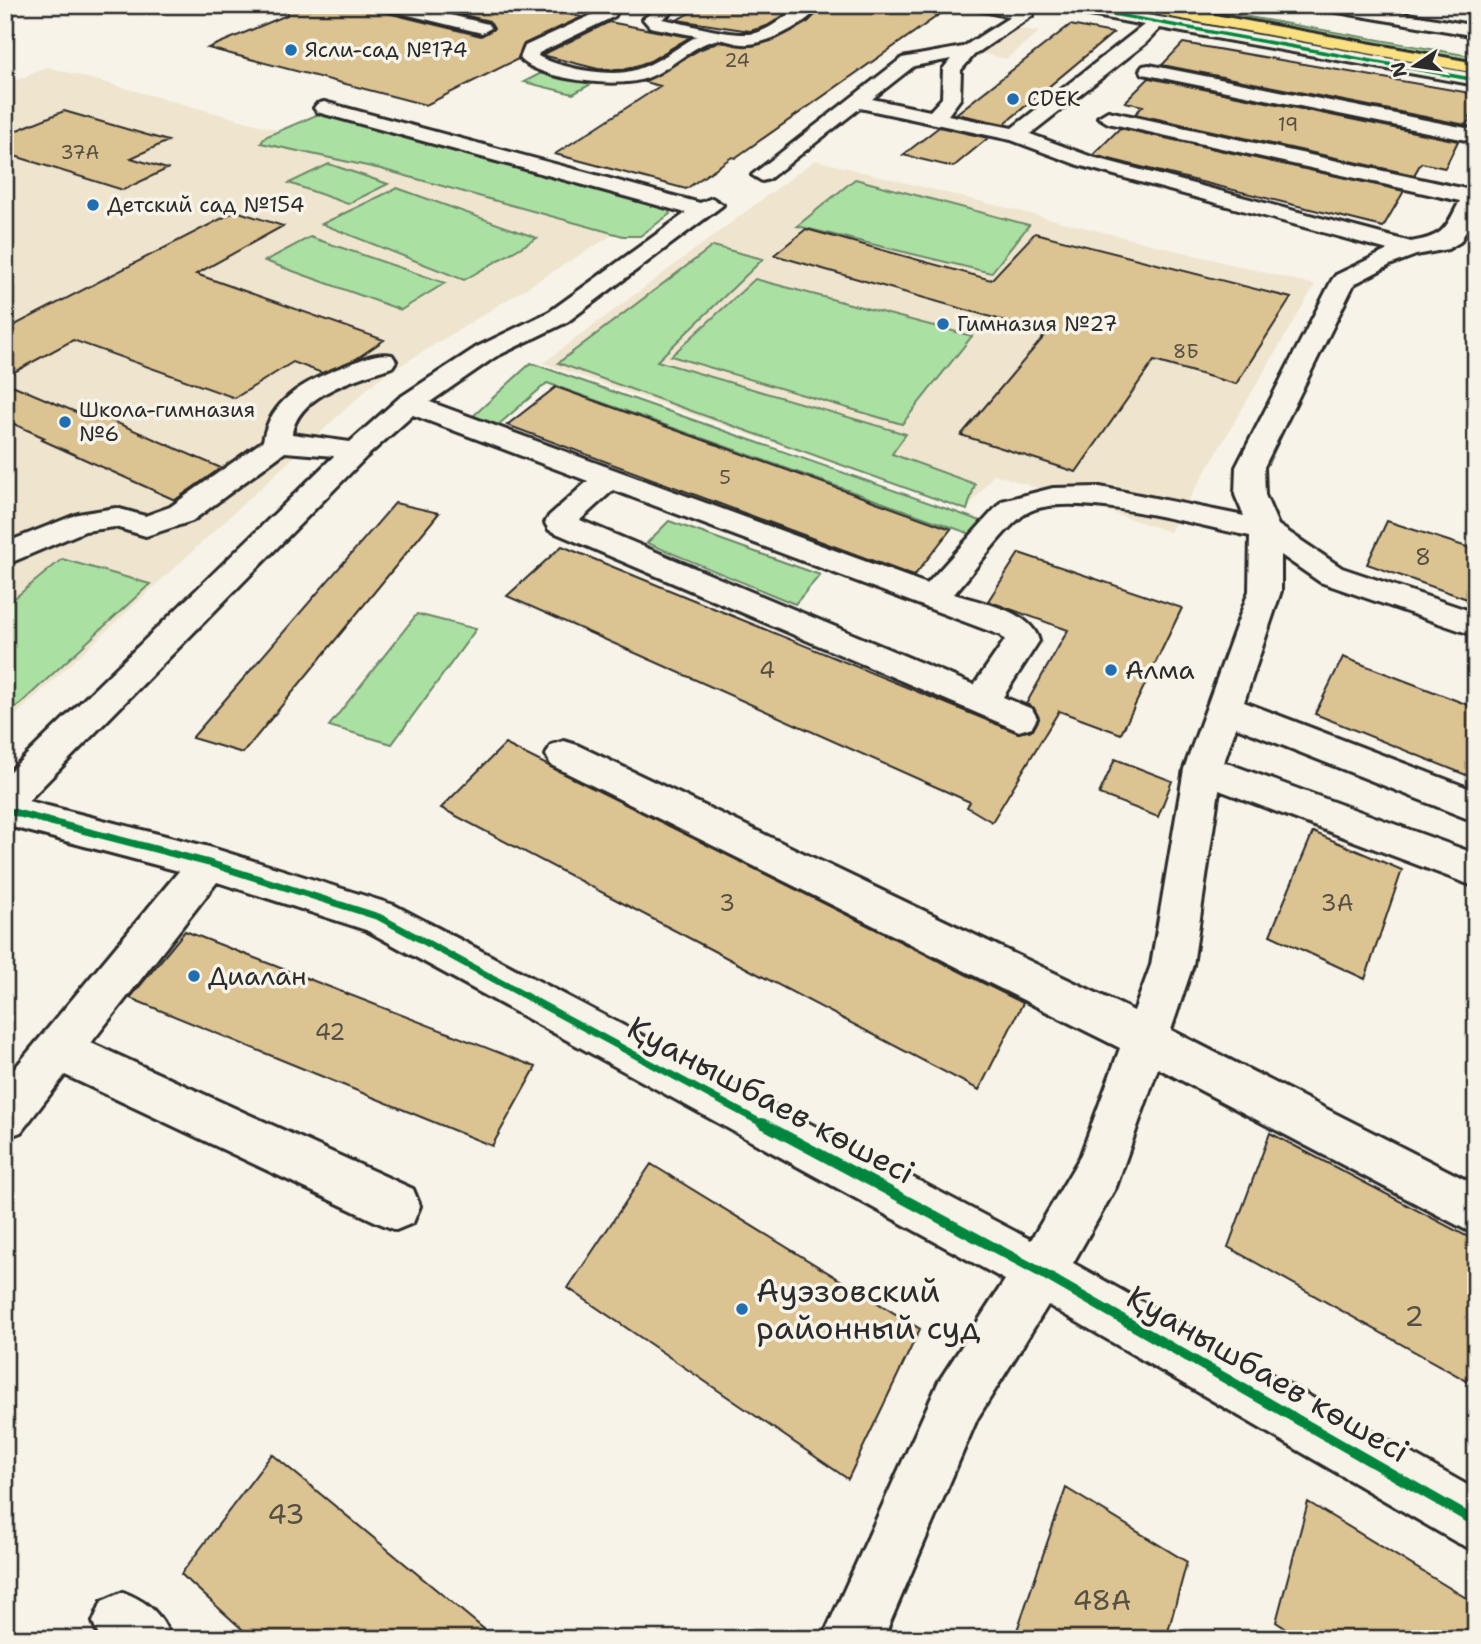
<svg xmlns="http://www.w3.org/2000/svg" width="1481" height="1644" font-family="'Shantell Sans',sans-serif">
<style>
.built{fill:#efe5ce}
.green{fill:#abe0a3;stroke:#6b8667;stroke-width:2}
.building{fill:#dcc392;stroke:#2b2b2b;stroke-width:2}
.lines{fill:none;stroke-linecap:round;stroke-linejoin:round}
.minor-casing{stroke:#2b2b2b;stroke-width:6}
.major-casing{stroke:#2b2b2b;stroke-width:6}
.minor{fill:#f7f3e8;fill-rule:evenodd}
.major{fill:#f9e181;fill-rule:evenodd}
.cycleway-far2-casing{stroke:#f7f3e8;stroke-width:5}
.cycleway-far1-casing{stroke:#f7f3e8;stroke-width:11}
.cycleway-casing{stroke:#f7f3e8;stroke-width:14}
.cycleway-far2{stroke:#00873e;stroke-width:3.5}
.cycleway-far1{stroke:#00873e;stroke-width:7}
.cycleway{stroke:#00873e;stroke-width:10}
.poi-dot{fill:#1f6fb2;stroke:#f7f3e8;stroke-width:2.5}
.labels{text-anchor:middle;stroke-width:7;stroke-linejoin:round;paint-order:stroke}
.far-number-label{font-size:19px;fill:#575145}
.far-poi-label{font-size:21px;fill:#2b2b2b;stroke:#f7f3e8;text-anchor:start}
.number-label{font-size:23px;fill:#575145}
.poi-label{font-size:26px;fill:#2b2b2b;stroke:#f7f3e8;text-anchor:start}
.near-number-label{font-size:28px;fill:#575145}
.near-street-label{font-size:32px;fill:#2b2b2b;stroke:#f7f3e8}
.near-poi-label{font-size:32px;fill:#2b2b2b;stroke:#f7f3e8;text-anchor:start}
</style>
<rect width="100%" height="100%" fill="#f7f3e8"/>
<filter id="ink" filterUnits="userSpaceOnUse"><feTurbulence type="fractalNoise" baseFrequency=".0143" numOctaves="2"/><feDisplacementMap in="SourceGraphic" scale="14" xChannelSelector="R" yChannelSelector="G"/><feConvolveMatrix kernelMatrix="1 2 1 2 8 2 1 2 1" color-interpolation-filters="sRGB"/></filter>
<g filter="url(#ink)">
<!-- built -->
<path class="built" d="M1014,27l25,5 -33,27 -25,-6z
M48,67l252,69 353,74 -276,170 -372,345v-640z
M815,160l500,125 -145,247 -176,-58 -27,36 -424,-147z"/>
<!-- green -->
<path class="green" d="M1163,5h18l295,52v4z
M545,71l48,12 -20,11 -49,-12z
M321,113l347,97 2,4 -30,22h-17l-242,-67 -120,-26 4,-6z
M329,164l59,20 -40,20 -59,-21z
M855,179l174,46 -38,48 -194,-47z
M397,188l140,50 -73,42 -142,-56z
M310,237l135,46 -44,27 -136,-49z
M713,246l50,13 -106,102 249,73 -14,20 83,30 -8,26 -409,-147z
M755,279l217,57 -70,88 -231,-68z
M531,363l450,158 -10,13 -424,-151 -49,42 -27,-7z
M669,521l151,54 -25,29 -148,-61z
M62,559l88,25 -145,134v-112z
M417,614l59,15 -84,115 -63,-18z"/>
<!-- building -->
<path class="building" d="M288,5h88l3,6 102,25 13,-7 -5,-8 -69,-16h106l56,12 -58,27 -6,15 -92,46 -218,-57 79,-33z
M703,5h98l-34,21 -17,5 -73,-11z
M824,5h129l-218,153 -3,-1 -46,32 -131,-35 105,-68 -16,-4 55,-32 19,-8 34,4 22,-6 34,-18z
M609,22l47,9 34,6 -40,24 -26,9 -26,-1 -56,-14z
M1070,25l43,8 -109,91 -48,-10z
M1183,43l293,51v10l-10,21 -304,-60z
M1149,78l309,63 -13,27 -24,-5 -7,12 -279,-61 8,-8 -18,-4z
M64,111l104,30 -37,17 36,11 -44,21 -118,-37v-18z
M939,127l49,11 -35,29 -50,-12z
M1120,128l284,63 -21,36 -290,-72z
M236,211l47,15 -87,48 188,66 -28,19 -34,14 -29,-11 -58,36 -162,-58 -68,37v-47z
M806,229l185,51 44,-47 256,65 -55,86 -82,-23 -78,111 -115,-37 86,-102 -273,-78z
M5,382l87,37 7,-4 122,53 -46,32 -133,-60 3,-2 -40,-18z
M556,387l395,142 -37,47 -407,-151z
M395,503l44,10 -196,240 -51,-15z
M1387,521l89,29v52l-109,-38z
M562,546l456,187 15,-3 6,-11 -5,-11 -8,-4 42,-74 -80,-29 31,-48 163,55 -61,126 -62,-23 -67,111 -25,-15 3,-5 -463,-206z
M1343,657l133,51v71l-161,-65z
M505,744l518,259 -44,87 -538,-282z
M1115,759l57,22 -14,36 -59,-23z
M1313,832l89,38 -37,109 -95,-44z
M185,931l351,136 -44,79 -362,-148z
M1270,1133l206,108v145l-248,-139z
M651,1164l269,165 -72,150 -280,-191z
M272,1454l224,185h-243l-72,-65z
M1066,1488l121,74 -21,77h-152z
M1308,1502l168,102v35h-174l-26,-17z"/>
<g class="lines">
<!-- minor casing -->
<g class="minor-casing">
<path id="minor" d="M378,5h30l80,19 3,4 -9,5 -102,-25z
M662,5h20l-20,14c23,4 77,21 97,13 27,-10 29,-27 63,-27 -16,19 -56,41 -80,39 -8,0 -19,-6 -27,-4 -23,5 -47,32 -71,39 -26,9 -106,1 -124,-21l5,-12 84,-39 8,5 -2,4 -76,37 -1,3c22,12 73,22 97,14 21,-6 43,-23 62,-34l-47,-9 -7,-8z
M970,5h32l29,6 2,4 -59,40 -13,15 -1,29 -12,16 64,13 132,-103 -81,-15 -8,-5h37l384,69v11l-316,-57 -14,15 -116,91 62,23 319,85c34,-6 34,-13 49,-41l-352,-78 -10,-6 10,-6 358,78 10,-5v28l-16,30 -12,7 -32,6 -26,10 -36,19 -90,183 1,28 13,30 64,43 134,45v23l-156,-54 -39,-27v36l-37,111 232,89v31l-240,-95 -12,35 252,92v33l-257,-97 -26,175 -22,65 305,155v50l-318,-167 -42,119 -43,76 403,227v61l-20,-9 -408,-237 -71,114 -94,220h-61l117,-258 66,-101 -639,-350 -149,-48 -126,161 322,146 7,17 -7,17 -17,7 -17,-7 -314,-148 -44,57 -16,6v-58l174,-209 -174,-46v-49l329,-320 -49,-4 -93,69 -46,15 -31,-9 -30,4 -80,34v-22l73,-29 38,-6 29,8 25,-9 93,-66c7,-44 49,-63 87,-77 14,-5 27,-12 42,-9l4,6 -4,6c-32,11 -94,26 -100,67l58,8 49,-44 78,-51 72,-35 137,-99 -369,-101 -3,-4 3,-4 7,-2 376,101 12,-5 11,7 -156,117 -72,35 -65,45 497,182 75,-83 51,-13 47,-1 144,29 -9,-21 1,-28 96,-187 4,-5 52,-25 -310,-85 -67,-25 -151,-32 -91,71 -7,2 -10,-6 150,-117 61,-11 47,-30 -38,-9zM951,59l-8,10 -1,29 -12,13 -58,-12 42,-33zM413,415l175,66 -39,35 -4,7 4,7 470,201 13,-4 5,-9 -5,-9 -29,-12 36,-56c-8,-31 -58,-38 -85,-47 22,-25 43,-57 68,-78 37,-31 181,11 228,20l-1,55 -65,178 -33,196 -17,46 -557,-266 -13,-4 -13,4 -5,10 5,10 569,283 -40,109 -49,83 -637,-335 -185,-58 -181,-46 338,-344zM613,490l387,145 5,5 -31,45 -394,-165z
M1318,5h38l120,21v10l-150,-26z
M1149,65l327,65v12l-333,-68 -3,-4 3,-4z
M123,1592c25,10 38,21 48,47h-71l-7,-17 9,-21z"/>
</g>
<!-- major casing -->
<g class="major-casing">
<path id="major" d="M1124,5h36l316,58v10l-344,-63z"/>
</g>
<!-- minor -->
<use href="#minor" class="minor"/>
<!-- major -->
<use href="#major" class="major"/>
<!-- cycleway-far2 casing -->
<g class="cycleway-far2-casing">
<path id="cycleway-far2" d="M1063,5l413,75"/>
</g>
<!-- cycleway-far1 casing -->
<g class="cycleway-far1-casing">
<path id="cycleway-far1" d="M5,810l204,53 170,54 386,208"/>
</g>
<!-- cycleway casing -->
<g class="cycleway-casing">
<path id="cycleway" d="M762,1123l278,149 436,250"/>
</g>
<!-- cycleway-far2 -->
<use href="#cycleway-far2" class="cycleway-far2"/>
<!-- cycleway-far1 -->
<use href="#cycleway-far1" class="cycleway-far1"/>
<!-- cycleway -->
<use href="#cycleway" class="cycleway"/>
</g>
</g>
<!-- markers -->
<g class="poi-dot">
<circle cx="291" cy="50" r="7"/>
<circle cx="1013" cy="99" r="7"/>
<circle cx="93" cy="205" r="7"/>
<circle cx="943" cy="324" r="7"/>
<circle cx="65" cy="422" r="7"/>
<circle cx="1111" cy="670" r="7"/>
<circle cx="194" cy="976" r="7"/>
<circle cx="742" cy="1309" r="7"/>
</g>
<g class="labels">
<!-- far-number labels -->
<g class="far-number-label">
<text x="737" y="67">24</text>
<text x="1288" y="131">19</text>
<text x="80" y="159">37А</text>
<text x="1186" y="358">8Б</text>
<text x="725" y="484">5</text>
</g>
<!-- far-poi labels -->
<g class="far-poi-label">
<text x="305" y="57">Ясли-сад №174</text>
<text x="1027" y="106">CDEK</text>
<text x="107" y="212">Детский сад №154</text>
<text x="957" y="331">Гимназия №27</text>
<text x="79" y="417">Школа-гимназия<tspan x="79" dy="24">№6</tspan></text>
</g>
<!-- number labels -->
<g class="number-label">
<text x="1423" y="565">8</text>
<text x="767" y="678">4</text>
<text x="727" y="911">3</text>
<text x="1337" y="911">3А</text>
<text x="330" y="1040">42</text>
</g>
<!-- poi labels -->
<g class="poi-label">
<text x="1125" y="679">Алма</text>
<text x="208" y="985">Диалан</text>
</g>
<!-- near-number labels -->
<g class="near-number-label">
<text x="1414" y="1326">2</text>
<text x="286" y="1524">43</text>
<text x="1102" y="1610">48А</text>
</g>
<!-- near-street labels -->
<g class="near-street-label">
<text transform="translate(771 1100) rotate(28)" y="11">Қуанышбаев көшесі</text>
<text transform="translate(1268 1374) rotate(30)" y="11">Қуанышбаев көшесі</text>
</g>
<!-- near-poi labels -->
<g class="near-poi-label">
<text x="756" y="1302">Ауэзовский<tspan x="756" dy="37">районный суд</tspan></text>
</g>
</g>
<!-- margin -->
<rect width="1481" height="1644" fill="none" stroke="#f7f3e8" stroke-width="28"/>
<rect x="14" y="14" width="1453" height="1616" fill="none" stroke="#2b2b2b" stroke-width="2.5" filter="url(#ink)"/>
<!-- north arrow -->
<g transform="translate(1415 66) rotate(257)" stroke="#f7f3e8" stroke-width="5" paint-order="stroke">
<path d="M0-5L12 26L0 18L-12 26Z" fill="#2b2b2b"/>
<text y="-10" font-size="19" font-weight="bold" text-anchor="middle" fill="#2b2b2b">N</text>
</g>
</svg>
